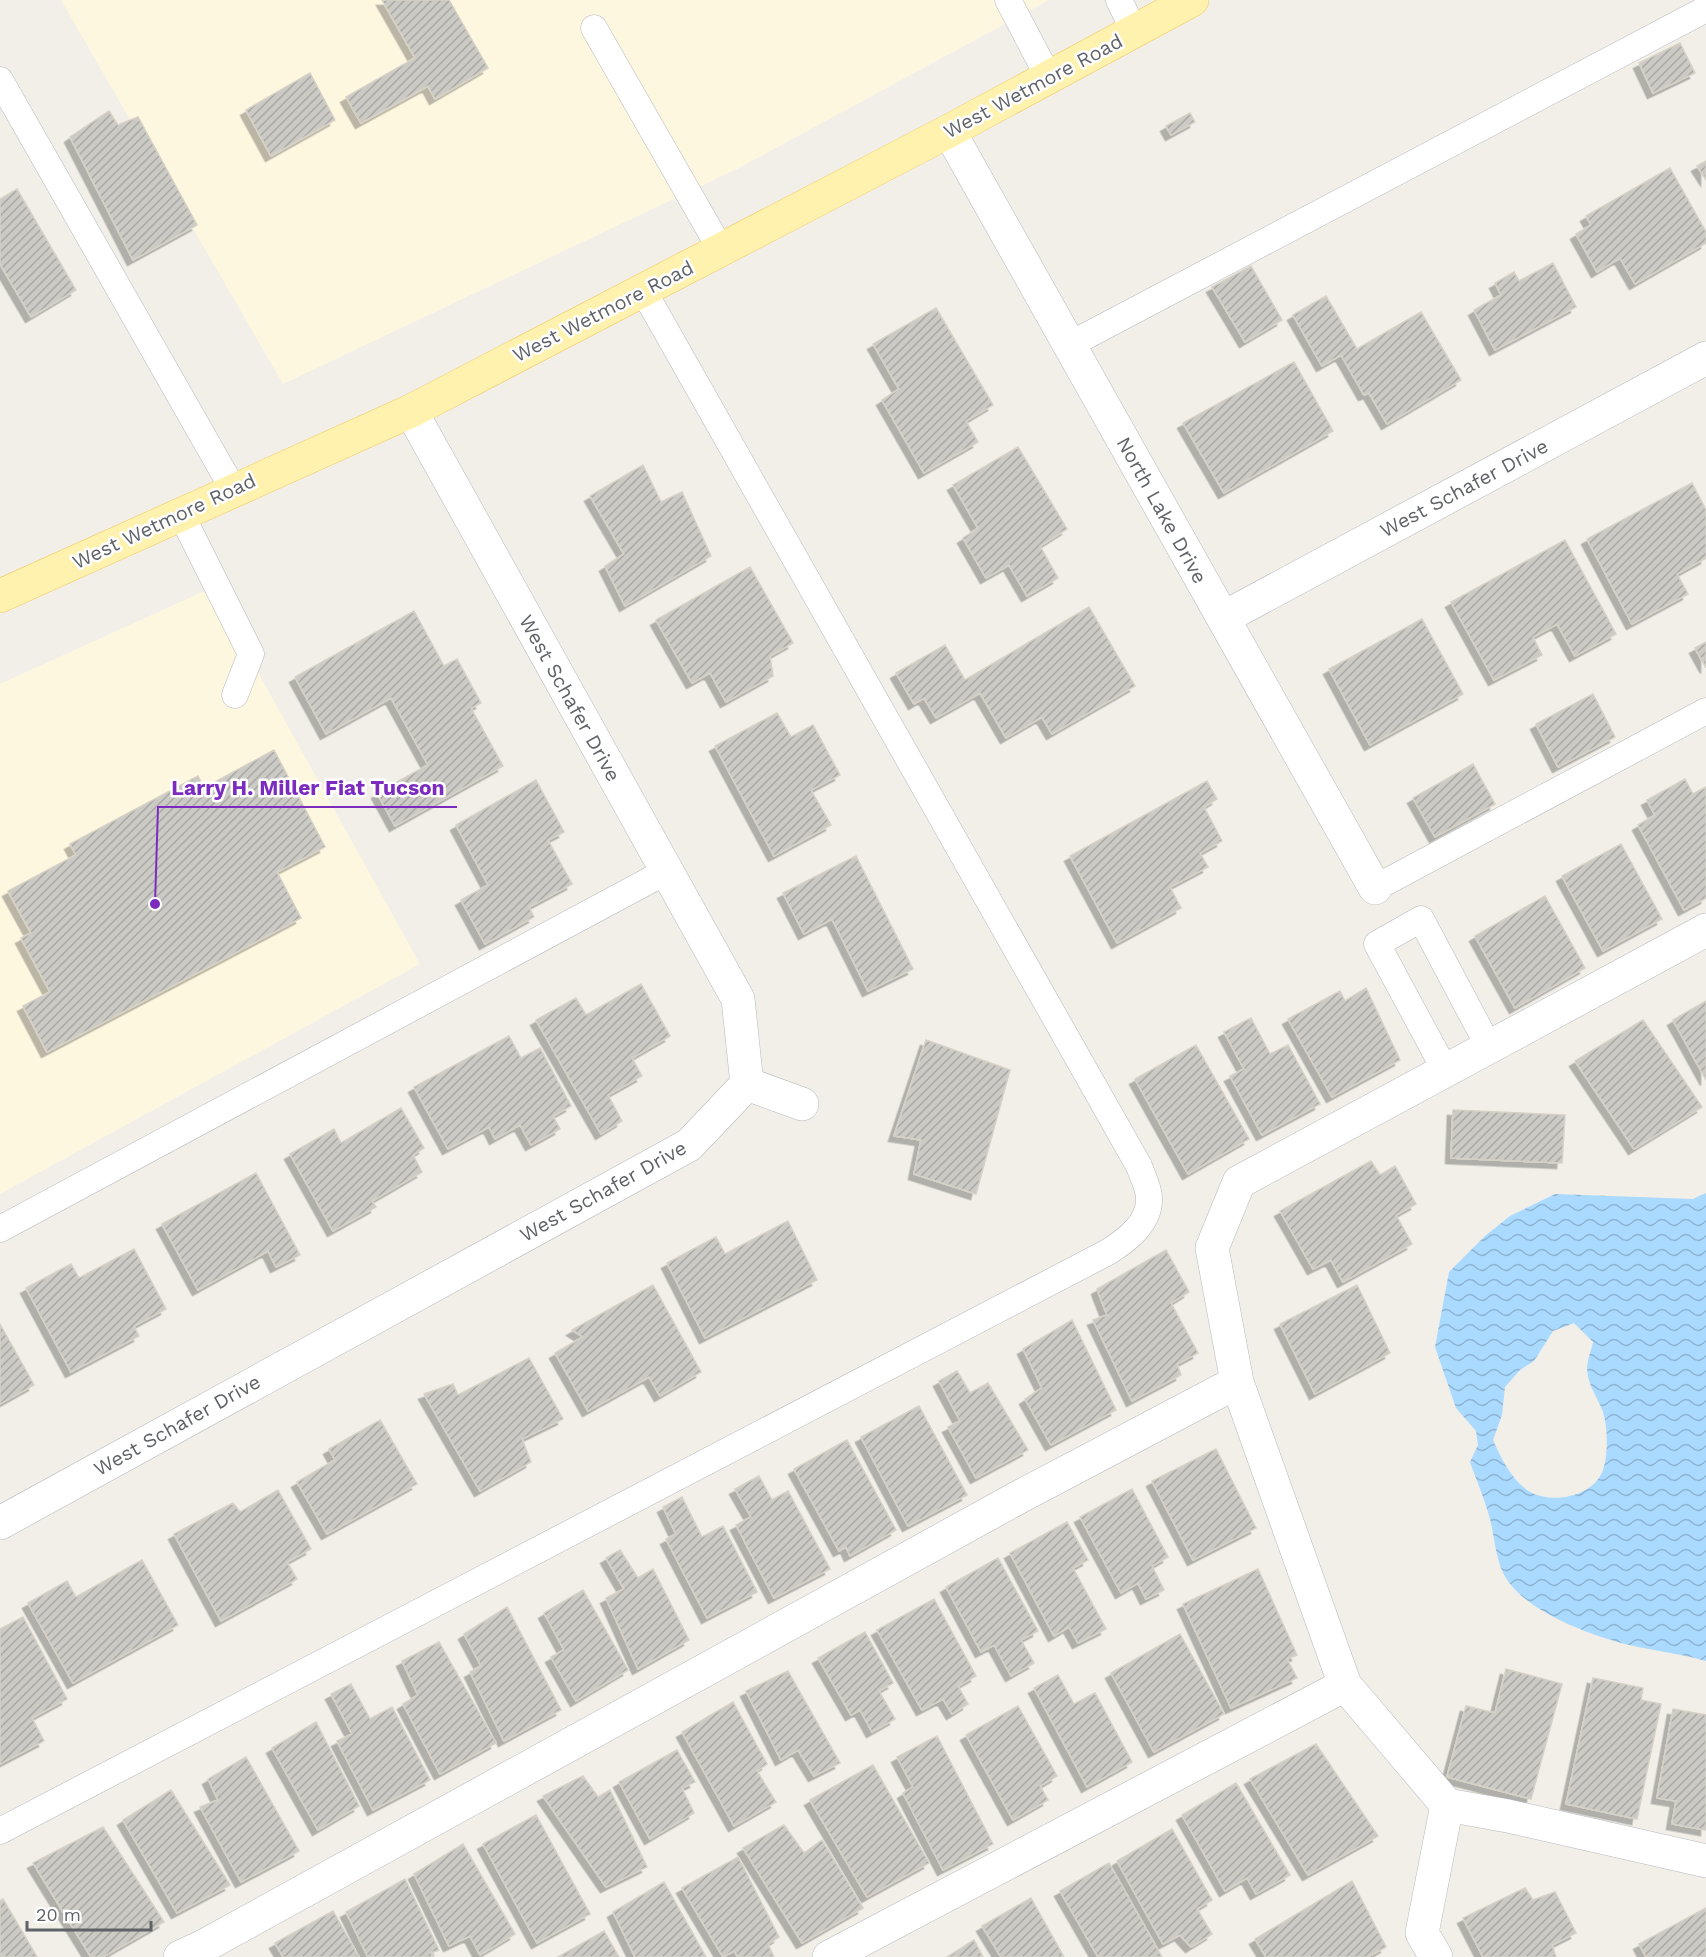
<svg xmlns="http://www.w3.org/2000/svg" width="1706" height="1957" font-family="'Work Sans',sans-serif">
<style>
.commercial{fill:#fef7e0}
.water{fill:url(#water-waves);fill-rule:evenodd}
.building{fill:url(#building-hatch);stroke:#d6d1c6;stroke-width:1.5;filter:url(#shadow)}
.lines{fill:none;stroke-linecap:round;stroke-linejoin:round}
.service-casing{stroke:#b5b8bc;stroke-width:27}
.minor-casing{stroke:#b5b8bc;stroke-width:34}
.primary-casing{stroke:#f2c960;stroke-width:34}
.service{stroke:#fff;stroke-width:26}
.minor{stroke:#fff;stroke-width:33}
.primary{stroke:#fff2af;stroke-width:33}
.labels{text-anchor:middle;stroke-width:5;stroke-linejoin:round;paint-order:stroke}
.street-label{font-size:20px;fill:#5f6368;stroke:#fff}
.leader{fill:none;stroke:#7b2cbf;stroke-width:2}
.callout-dot{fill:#7b2cbf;stroke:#fff;stroke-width:2}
.callout-label{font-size:21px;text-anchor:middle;font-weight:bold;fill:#7b2cbf;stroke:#fff;stroke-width:5;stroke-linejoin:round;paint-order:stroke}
</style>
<defs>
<pattern id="water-waves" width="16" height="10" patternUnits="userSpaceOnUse" patternTransform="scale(1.5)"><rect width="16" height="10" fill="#aadaff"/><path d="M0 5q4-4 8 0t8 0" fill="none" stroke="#8eb4d2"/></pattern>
<pattern id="building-hatch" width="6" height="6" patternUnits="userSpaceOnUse" patternTransform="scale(1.5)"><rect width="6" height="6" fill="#cccac5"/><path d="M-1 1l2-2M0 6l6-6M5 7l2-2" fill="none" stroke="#a9a8a4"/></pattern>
<filter id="shadow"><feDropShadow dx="-5.5" dy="5.5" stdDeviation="0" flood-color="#0004"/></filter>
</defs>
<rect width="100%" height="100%" fill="#f1efe8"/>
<!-- commercial -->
<path class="commercial" d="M61,0h988l-312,169 -454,215z
M211,588l209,376 -420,230v-510z"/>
<!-- water -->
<path class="water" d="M1706,1193v468c-28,-8 -57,-11 -85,-18 -37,-10 -106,-36 -120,-75 -5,-14 -7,-30 -10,-45 -5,-21 -14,-41 -21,-61l8,-17 -2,-14 -20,-23 -21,-61 14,-75 36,-36 25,-20 45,-22 138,5zM1574,1323l19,19c-2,9 -6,19 -6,27 1,17 11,29 16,43 5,16 5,40 1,55 -8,29 -50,38 -74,25 -18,-11 -29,-34 -37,-52l9,-25 3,-28 15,-17 14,-9 19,-30z"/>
<!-- building -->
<path class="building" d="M382,0h67l39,68 -53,31 -7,-13 -67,37 -15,-26 69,-39z
M1680,43l15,30 -42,20 -14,-30z
M310,73l25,47 -64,36 -25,-46z
M109,111l9,14 20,-8 59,108 -64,35 -63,-123z
M1190,113l5,9 -24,13 -5,-9z
M1706,161v19l-9,-14z
M1670,168l36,64v11l-71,41 -15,-26 -23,14 -21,-38 15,-9 -5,-9z
M17,189l59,101 -45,27 -31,-53v-65z
M1553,263l23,44 -81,43 -21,-40 27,-15 -6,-12 19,-11 5,9z
M1251,266l31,54 -37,22 -33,-55z
M1326,296l31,53 64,-37 40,68 -74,44 -18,-31 -5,2 -23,-40 -19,11 -29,-51z
M936,308l57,97 -27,16 12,21 -54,31 -42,-73 17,-11 -26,-45z
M1294,362l39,69 -109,62 -41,-70z
M1018,447l49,82 -27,17 18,32 -31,18 -18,-31 -23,13 -23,-40 15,-10 -25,-43z
M643,465l18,37 21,-10 29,64 -86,50 -20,-40 19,-12 -34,-58z
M1692,483l14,27v48l-29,16 11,20 -56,30 -45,-85z
M1565,540l51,94 -41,22 -18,-32 -24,13 9,18 -48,25 -43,-78z
M750,567l43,76 -23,13 3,20 -47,26 -16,-29 -18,10 -36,-63z
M1089,607l46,79 -83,48 -10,-17 -36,21 -26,-45 -44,25 -12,-20 -10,6 -18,-31 49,-28 20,35z
M414,611l30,55 13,-7 24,44 -10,5 32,58 -108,60 -18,-33 51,-28 -37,-67 -65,36 -31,-57z
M1422,619l41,75 -93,51 -41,-76z
M1706,642v26l-11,-20z
M1593,694l22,43 -57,30 -22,-43z
M777,713l14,24 22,-12 27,50 -29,15 20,35 -57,31 -59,-110z
M274,750l51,97 -48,25 24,46 -254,134 -24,-46 27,-14 -29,-54 10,-5 -23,-42 68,-36 -6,-11 128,-68 6,12z
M1473,764l22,40 -60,33 -22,-39z
M1685,779l8,15 13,-7v111l-22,12 -46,-85 17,-10 -8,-15z
M536,780l28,52 -16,8 24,44 -43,23 5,10 -49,27 -24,-44 27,-15 -32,-60z
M1207,781l10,18 -13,8 18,34 -22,12 8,14 -38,20 11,21 -64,35 -47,-87z
M1621,844l41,75 -59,32 -41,-75z
M856,856l57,113 -45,22 -36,-72 -28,15 -21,-41z
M1545,896l40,72 -70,40 -40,-72z
M641,984l29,52 -38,22 10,18 -34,19 14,26 -21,13 -65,-114 40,-22 10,17z
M1366,988l34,72 -68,37 -44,-78 52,-28 5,10z
M1706,1001v79l-33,-60z
M1251,1018l19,36 18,-9 32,59 -58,31 -32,-59 14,-7 -20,-37z
M1643,1020l59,87 -68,42 -59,-88z
M509,1036l12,22 19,-10 31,58 -18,10 7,13 -29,16 -11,-20 -25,14 -6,-12 -41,22 -34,-62z
M926,1040l84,30 -34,124 -62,-20 7,-34 -27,-4z
M1196,1045l53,94 -61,35 -53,-95z
M401,1108l23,40 -11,7 9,17 -50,29 4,6 -43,24 -43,-77 44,-25 7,14z
M1453,1110l112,5 -3,48 -111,-5z
M1371,1161l9,14 15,-9 21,38 -20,11 16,29 -69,38 -12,-22 -18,9 -33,-58z
M256,1173l44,82 -24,12 -8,-16 -70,39 -36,-66z
M788,1221l29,59 -112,58 -38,-75 49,-26 9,17z
M134,1249l32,60 -32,17 5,10 -68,36 -45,-84 45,-24 8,14z
M1166,1250l23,42 -18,11 27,50 -21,11 4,11 -49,26 -39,-81 14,-5 -10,-26z
M653,1285l48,87 -41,24 -11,-19 -61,34 -33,-58 28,-16 -11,-7z
M1357,1285l33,68 -75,41 -35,-70z
M1072,1320l44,90 -65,35 -26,-46 17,-11 -19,-39z
M0,1324l34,61 -34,19z
M529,1358l34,61 -41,20 9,23 -51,29 -56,-97 29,-10 5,11z
M957,1371l13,22 18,-10 40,67 -52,28 -28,-51 12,-6 -21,-40z
M919,1406l48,89 -59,31 -47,-89z
M380,1420l37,64 -90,50 -30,-52 38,-22 -6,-11z
M847,1440l49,90 -46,26 -4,-9 -7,4 -45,-82z
M1216,1449l40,79 -63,32 -41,-79z
M759,1476l13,24 16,-9 42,78 -56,29 -38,-73 15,-8 -16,-28z
M1132,1489l36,68 -16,9 12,24 -18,9 -8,-16 -17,10 -41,-76z
M278,1490l33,59 -24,13 10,17 -76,42 -47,-87 59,-31 7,9z
M682,1497l20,40 21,-11 34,66 -50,26 -41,-79 10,-5 -13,-27z
M1067,1522l21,38 -15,8 33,61 -28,14 -9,-16 -15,9 -44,-83z
M620,1550l18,28 15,-9 36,71 -51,29 -32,-71 18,-9 -18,-31z
M998,1558l40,73 -17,9 13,23 -23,13 -17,-31 -13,7 -35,-65z
M142,1560l36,65 -105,58 -45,-80 39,-22 9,16z
M1258,1569l39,86 -10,4 10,19 -66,30 -48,-104z
M583,1590l45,80 -52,31 -25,-44 13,-7 -20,-37z
M934,1599l42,77 -18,10 10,18 -16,10 -9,-15 -21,11 -45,-80z
M507,1607l54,103 -57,31 -34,-69 11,-6 -17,-32z
M23,1617l44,82 -35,19 12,23 -44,23v-135z
M865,1632l28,51 -14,8 16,28 -23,13 -12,-22 -9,5 -33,-57z
M1180,1634l44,80 -70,38 -43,-79z
M439,1642l57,101 -56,31 -37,-70 15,-9 -16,-34z
M1506,1669l56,15 -31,115 -84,-22 19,-71 29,7z
M788,1671l52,92 -26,13 -16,-26 -17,10 -35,-69z
M1058,1675l16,29 21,-11 37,69 -45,25 -53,-99z
M1593,1678l50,10 -2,12 20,4 -24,115 -71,-15z
M351,1684l19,35 22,-12 38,73 -57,30 -36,-69 15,-7 -21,-40z
M733,1702l34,62 -10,7 19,31 -42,24 -52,-94z
M1018,1706l39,70 -17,10 8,14 -35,20 -47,-85z
M1673,1709l33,6v115l-34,-6 4,-23 -19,-3z
M316,1722l43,84 -41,24 -46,-82z
M937,1736l56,108 -50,26 -40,-77 10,-6 -16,-30z
M1316,1744l62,92 -70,39 -58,-96z
M677,1750l18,32 -13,6 12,25 -44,26 -31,-57z
M246,1757l53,94 -58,31 -41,-75 18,-7 -10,-21z
M873,1765l56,98 -62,34 -57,-97z
M583,1776l15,21 12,-7 37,77 -41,20 -63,-91z
M1236,1783l54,92 -34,19 -9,-16 -22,13 -43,-76z
M171,1790l59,95 -53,28 -54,-93z
M536,1815l54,99 -53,29 -54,-99z
M784,1825l20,28 18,-13 41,68 -61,35 -59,-95z
M103,1827l61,95 -61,35h-12l-58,-94z
M1172,1829l40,71 -15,9 15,25 -21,13 -11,-12 -17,9 -46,-83z
M463,1844l52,90 -35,21 -10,-19 -21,10 -35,-72z
M738,1857l41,80 -11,7 6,13h-36l-4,-6 -11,6 -41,-69z
M1109,1863l53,94h-64l-38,-66z
M405,1879l34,71 -8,3 2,4h-65l-22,-45z
M1352,1881l34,66 -18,10h-102l-11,-18z
M664,1882l42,75h-71l-22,-45z
M1525,1888l8,12 22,-8 21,41 -24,12 4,12h-73l-20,-39z
M1031,1898l33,59h-63l-19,-31z
M3,1899l34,58h-37v-56z
M1706,1908v49h-60l-7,-13z
M333,1911l26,46h-76l-8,-14z
M604,1931l15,26h-61z
M974,1940l9,17h-36z"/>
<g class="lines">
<!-- service casing -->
<g class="service-casing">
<path id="service" d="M1008,0l41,78
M1119,0l15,31
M594,28l127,222
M0,80l233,409
M1069,345l637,-336
M181,514l70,140 -16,41
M1375,888l331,-177
M1445,1070l-68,-126 44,-25 68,128
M0,1229l667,-358
M0,1831l1108,-579c19,-12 42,-29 41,-54 0,-10 -7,-23 -10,-32l-496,-876"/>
</g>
<!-- minor casing -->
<g class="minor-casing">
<path id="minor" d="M949,131l426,757
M1223,618l483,-260
M747,1084l55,20
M0,1523l689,-378 58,-61 -9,-85 -327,-588
M1447,1805l61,11 198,45
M180,1957l24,-11 817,-450 216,-114
M829,1957l516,-272
M1436,1957l-14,-24 25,-128 -102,-120 -108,-303 -25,-134 27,-66 467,-252"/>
</g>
<!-- primary casing -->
<g class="primary-casing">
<path id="primary" d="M0,596l411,-185 538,-280 243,-131"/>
</g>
<!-- service -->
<use href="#service" class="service"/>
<!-- minor -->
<use href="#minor" class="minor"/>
<!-- primary -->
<use href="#primary" class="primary"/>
</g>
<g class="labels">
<!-- street labels -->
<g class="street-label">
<text transform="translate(1033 86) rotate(-28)" y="7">West Wetmore Road</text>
<text transform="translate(603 311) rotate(-27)" y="7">West Wetmore Road</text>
<text transform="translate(1464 488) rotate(-28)" y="7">West Schafer Drive</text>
<text transform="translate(1162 510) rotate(61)" y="7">North Lake Drive</text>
<text transform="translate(164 521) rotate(-25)" y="7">West Wetmore Road</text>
<text transform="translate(570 698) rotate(61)" y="7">West Schafer Drive</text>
<text transform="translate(603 1191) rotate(-29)" y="7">West Schafer Drive</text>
<text transform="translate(177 1425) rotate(-29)" y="7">West Schafer Drive</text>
</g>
</g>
<!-- callouts -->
<path class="leader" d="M155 904L158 807H457"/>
<circle class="callout-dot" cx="155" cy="904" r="6"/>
<g class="callout-label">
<text x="308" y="795">Larry H. Miller Fiat Tucson</text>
</g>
<!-- scale -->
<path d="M27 1921v9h124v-9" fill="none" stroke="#5f6368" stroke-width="3"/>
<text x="36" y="1921" font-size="18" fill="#5f6368" stroke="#ffffff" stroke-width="4.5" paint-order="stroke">20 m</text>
</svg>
